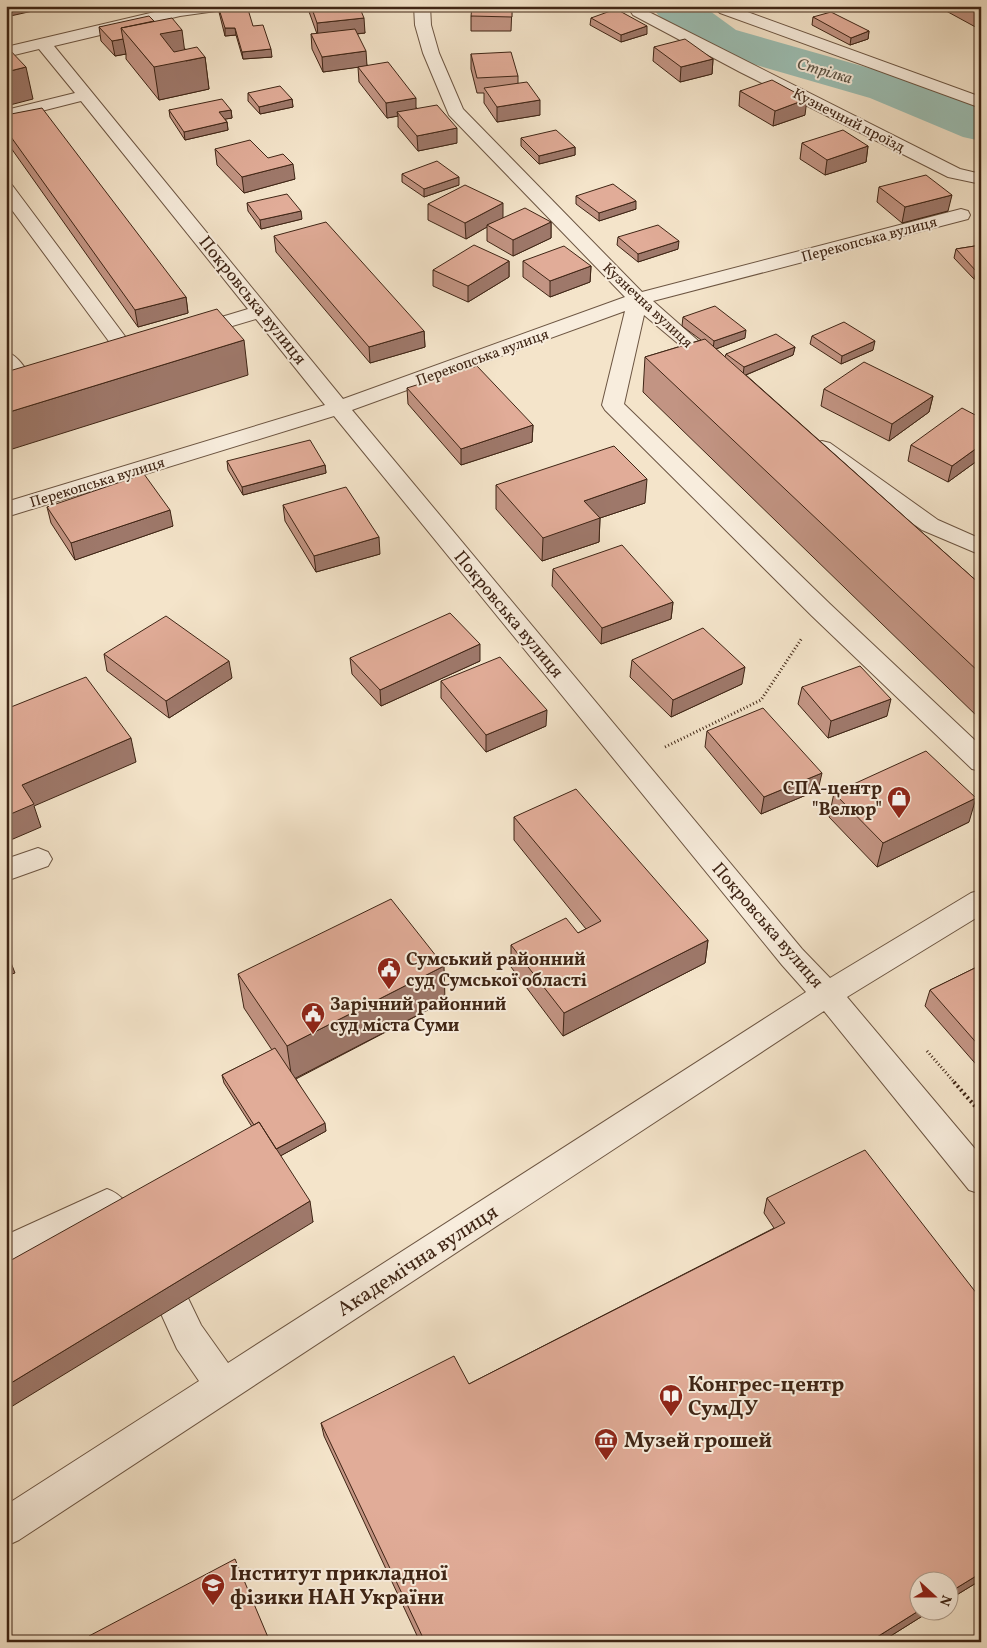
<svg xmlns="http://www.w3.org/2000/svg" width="987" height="1648" font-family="Vollkorn,serif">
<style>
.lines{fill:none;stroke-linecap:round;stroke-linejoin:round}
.river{fill:#9cbfb4;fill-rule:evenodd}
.minor-casing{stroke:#6c5542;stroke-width:2}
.path-far1{stroke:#3f2515;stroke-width:3;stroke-dasharray:1 2.5;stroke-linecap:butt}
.path{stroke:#3f2515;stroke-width:4;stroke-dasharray:2 3;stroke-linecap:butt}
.minor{fill:#f8eddd;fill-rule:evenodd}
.wall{fill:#c29483;stroke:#3f2515}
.shaded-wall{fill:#9e786a;stroke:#3f2515}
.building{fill:#e1ac98;stroke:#3f2515}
.labels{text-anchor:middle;stroke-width:4;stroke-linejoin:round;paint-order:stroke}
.far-street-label{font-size:15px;fill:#3f2515;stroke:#f8eddd}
.far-water-label{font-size:16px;font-style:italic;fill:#5b5345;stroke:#f8eddd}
.street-label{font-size:18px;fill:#3f2515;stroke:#f8eddd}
.poi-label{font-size:18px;font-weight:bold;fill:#3f2515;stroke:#f8eddd;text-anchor:start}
.near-street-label{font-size:21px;fill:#3f2515;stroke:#f8eddd}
.near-poi-label{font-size:21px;font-weight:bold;fill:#3f2515;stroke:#f8eddd;text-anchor:start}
</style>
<rect width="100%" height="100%" fill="#f4e4ca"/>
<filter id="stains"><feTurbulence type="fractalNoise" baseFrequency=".004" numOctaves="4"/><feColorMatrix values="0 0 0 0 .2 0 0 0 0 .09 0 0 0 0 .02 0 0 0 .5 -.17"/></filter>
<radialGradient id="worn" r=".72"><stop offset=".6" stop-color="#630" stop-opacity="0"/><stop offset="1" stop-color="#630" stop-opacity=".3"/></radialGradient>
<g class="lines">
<!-- river -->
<path class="river" d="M652,6h51l33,24 168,48 77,30v33l-18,-4 -93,-39 -166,-48 -46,-35z"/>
<!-- minor casing -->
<g class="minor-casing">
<path id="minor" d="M180,6h44l-2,3 -6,2 -36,5 -126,30 289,353 282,-102 -176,-182 -26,-62 -8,-28 -1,-19h16l1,19 8,28 24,56 179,183 319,-83 7,2 2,4 -2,4 -315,82 76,67 -3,4 -7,2 -7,-2 -68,-57 -20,89 206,200 151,142v25l-9,-2 -160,-153 -207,-206 -3,-5 23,-94 -273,99 450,539 28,29 141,-85 10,-3v25l-134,82 134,159v38l-12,-4 -145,-179 -805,529 -13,6v-41l193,-124 -22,-32 -19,-42 5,-11 12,-5 12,5 14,29 27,38 578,-371 -24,-27 -448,-549 -328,101v-15l319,-97 -69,-86 -64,19 -7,-2 -3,-4 3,-4 63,-19 -167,-208 -75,19v-10l69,-17 -36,-44 -33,8v-10z
M712,6h19l250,91v11l-261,-95z
M639,7l321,162 21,5v10l-33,-7 -208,-105 -107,-57 -2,-3 2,-3z
M6,184l6,1 121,162 3,4 -3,4 -7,2 -7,-2 -113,-153z
M6,352c13,3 21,20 29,30l-4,4c-24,7 -25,-17 -25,-34z
M822,441l8,2 108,77 43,19v16l-59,-25 -108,-77 -3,-5 3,-5z
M38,848l10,4 4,7 -4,7 -42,15v-22z
M107,1189c17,6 23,19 31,35l-5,11 -12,4 -12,-4 -8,-12 -95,44v-32z"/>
</g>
<!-- path-far1 -->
<path class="path-far1" d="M665,747l96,-47 41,-62
M927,1051l28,32"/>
<!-- path -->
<path class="path" d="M954,1082l27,31"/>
<!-- minor -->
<use href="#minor" class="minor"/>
</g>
<!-- wall -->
<path class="wall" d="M218,6l35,20 19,31 -29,2 -7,-24 -11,1 -6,-24z
M307,6h52l6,27 -8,1 10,31 90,78 -39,8 -20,-24v-11l-11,2 -28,-36 -1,-15 -35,5 -11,-23 -1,-15h6z
M512,6l-1,25h-40v-15z
M937,6h44v24z
M813,17l56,14 -1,8 -18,6 -38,-20z
M591,18l56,16 -26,8 -31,-17z
M154,21l31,28 20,8 4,32 -50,11 -33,-41v-5l-11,2 -14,-15 -2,-14z
M654,47l59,12 -1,15 -32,8 -27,-21z
M471,54l47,22v7l22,32 -43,7 -13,-19v-10h-7l-6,-24z
M740,91l65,24 -32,11 -34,-20z
M248,93l44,6 1,8 -33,7 -12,-13z
M169,110h62l1,8 -7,1 2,3 1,8 -43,10 -15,-23z
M6,115l180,182 2,16 -50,14 -132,-186z
M521,138l54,9v8l-36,9 -18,-18z
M802,143l66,3 -2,16 -41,13 -25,-16z
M215,149l80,30 -51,14 -27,-28z
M402,174l57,11 -35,12 -22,-15z
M879,187l69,24 -46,12 -25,-21z
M576,196l60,13 -37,12 -23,-17z
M247,203l55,16 -41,10 -13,-18z
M428,204l75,14 48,4v16l-38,18 -26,-15v-14l-21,12 -38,-19z
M274,236l150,95 1,16 -55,16 -94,-111z
M618,237l60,12 -40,13 -21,-17z
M981,245v33l-7,1 -20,-21 2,-9z
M509,261v16l-41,25 -35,-16v-16z
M523,261l68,5 -1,16 -40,15 -27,-20z
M683,317l62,21 -29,11 9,8 1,-3 69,-7 -2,8 -47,20 235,210v135l-338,-328 2,-35 56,-17 -19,-14z
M812,336l61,14 -32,14 -31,-20z
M407,388l126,37 -1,17 -71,23 -53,-61z
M824,389l109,7 -4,16 -40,29 -68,-35z
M981,418v40l-33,24 -40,-21 3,-16z
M227,461l98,4 1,8 -83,22 -15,-25z
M496,485l149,18 -45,15 -1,24 -57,19 -46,-52z
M283,505l97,49 -64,18 -31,-51z
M47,507l126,19 -98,34 -24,-37z
M553,569l120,33 -2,17 -70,25 -49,-58z
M104,654l128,24 -63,40 -62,-47z
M350,658l130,3 -99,45 -29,-32z
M632,660l110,24 -71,33 -41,-40z
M441,681l105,45 -60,26 -45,-54z
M802,687l85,29 -59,22 -30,-34z
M707,731l111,59 -57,24 -56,-67z
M834,793l135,29 -92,45 -48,-50z
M514,817l194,123 -3,23 -142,73 -52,-69v-22l67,-12 8,-4 -72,-89z
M981,965v105l-56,-64 5,-16z
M238,974l207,27 -149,78 30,52 -46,25 33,66 -89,-139 -2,-8 50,-25 -28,-42z
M767,1198l214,101v281l-31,19v-19l-18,30 -51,32h-461l-96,-206 -3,-13 148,-39 305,-156 -10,-15z"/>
<!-- shaded-wall -->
<path class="shaded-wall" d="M6,6h49l-49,11z
M364,18l1,15 -47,4 -1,-14z
M647,26v8l-26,8v-7z
M225,28h10l1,7 -11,1z
M182,30l4,31 19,-4 4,32 -50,11 -5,-33 -24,-29z
M869,31l-1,8 -18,6 1,-7z
M123,39l3,15 -11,2 -3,-15z
M271,49l1,8 -29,2 -1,-7z
M366,51l1,15 -44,6 -1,-15z
M713,59l-1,15 -32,8 1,-15z
M26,67l7,32 -27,7v-34z
M416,98v15l-19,-1 1,4 -11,2 -1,-15z
M292,99l1,8 -33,7 -1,-7z
M807,99l-2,16 -32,11 2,-15z
M540,100v15l-43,7v-15z
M231,110l1,8 -12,2 -1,-8z
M227,122l1,8 -43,10 -1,-8z
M457,128v15l-39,8 -1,-15z
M868,146l-2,16 -41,13 2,-15z
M575,147v8l-36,9v-8z
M293,164l2,15 -51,14 -2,-16z
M459,177v8l-35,12v-8z
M952,195l-4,16 -46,12 3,-16z
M636,201v8l-37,12v-8z
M503,203v16l-16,6v2l-21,12 -1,-16z
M301,211l1,8 -41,10 -1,-9z
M551,222v16l-38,18v-16z
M679,241l-1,8 -40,13v-8z
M509,261v16l-41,25v-16z
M591,266l-1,16 -40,15v-16z
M981,270v8l-7,1 2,-8z
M186,297l2,16 -50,14 -3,-17z
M746,330l-1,8 -32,12 1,-9z
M424,331l1,16 -55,16 -1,-16z
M244,340l4,35 -242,76v-38z
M875,341l-2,9 -32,14 1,-8z
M795,347l-2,8 -50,21 1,-9z
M933,396l-4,16 -40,29 3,-17z
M533,425l-1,17 -71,23v-16z
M981,445v13l-33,24 4,-16z
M325,465l1,8 -83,22 -1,-8z
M647,479l-2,24 -45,15 -1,24 -57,19 1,-23 41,-37z
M170,510l3,16 -98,34 -4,-17z
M379,537l1,17 -64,18 -2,-16z
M673,602l-2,17 -70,25 1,-16z
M480,644v17l-99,45 -1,-16z
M229,661l3,17 -63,40 -3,-17z
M745,667l-3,17 -71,33 2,-17z
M891,699l-4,17 -59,22 3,-17z
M547,710l-1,16 -60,26v-17z
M131,738l5,24 -102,44 7,21 -35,15v-26l16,-31z
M822,773l-4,17 -57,24 3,-17z
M976,798l-7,24 -92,45 6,-24z
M708,940l-3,23 -142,73 1,-23z
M6,950l9,23 -9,3z
M444,966l1,35 -153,79 -5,-34z
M325,1123l1,8 -53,29 -2,-8z
M310,1201l3,21 -307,188v-24z
M981,1573v7l-31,19v-7z
M920,1610h12l-51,32h-12z"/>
<!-- building -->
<path class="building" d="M218,6h29l6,20 10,-1 8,24 -29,3 -7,-24h-10z
M311,6h48l5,12 -47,5z
M472,6h40v11l-41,-1z
M616,9l31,17 -26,9 -30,-17z
M831,12l38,19 -18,7 -38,-21z
M149,16l5,5 -33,7 2,11 -11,2 -13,-14z
M172,18l10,12 -22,4 14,18 23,-5 8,10 -51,10 -33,-39z
M355,29l11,22 -44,6 -11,-23z
M685,39l28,20 -32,8 -27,-20z
M6,47h1l19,20 -20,5z
M511,52l7,24 -41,2 -6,-24z
M388,62l28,36 -30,5 -28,-36z
M772,80l35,19 -32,12 -35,-20z
M527,82l13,18 -43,7 -13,-19z
M280,86l12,13 -33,8 -11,-14z
M222,99l9,11 -12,2 8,10 -43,10 -15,-22z
M437,105l20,23 -40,8 -20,-24z
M42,108l144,189 -51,13 -129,-180v-15z
M556,130l19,17 -36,9 -18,-18z
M843,130l25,16 -41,14 -25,-17z
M250,140l18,18 15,-4 10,10 -51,13 -27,-28z
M437,161l22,16 -35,12 -22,-15z
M926,175l26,20 -47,12 -26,-20z
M613,184l23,17 -37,12 -23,-17z
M465,185l38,18 -38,20 -37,-19z
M287,194l14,17 -41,9 -13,-17z
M525,208l26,14 -38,18 -26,-15z
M326,222l98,109 -55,16 -95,-111z
M658,225l21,16 -41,13 -20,-17z
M474,245l35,16 -41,25 -35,-16z
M981,245v25l-5,1 -20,-22z
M564,246l27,20 -41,15 -27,-20z
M715,306l31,24 -32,11 -31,-24z
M217,309l27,31 -238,73v-41z
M844,322l31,19 -33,15 -30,-20z
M776,334l19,13 -51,20 -18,-13z
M705,339l276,246v89l-336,-317z
M864,362l69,34 -41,28 -68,-35z
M477,366l56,59 -72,24 -54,-61z
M962,408l19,10v27l-29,21 -41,-21z
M310,440l15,25 -83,22 -15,-26z
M614,446l33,33 -63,22 16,17 -57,20 -47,-53z
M144,474l26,36 -99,33 -24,-36z
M346,487l33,50 -65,19 -31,-51z
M622,545l51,57 -71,26 -49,-59z
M450,613l30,31 -100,46 -30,-32z
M166,616l63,45 -63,40 -62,-47z
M703,628l42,39 -72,33 -41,-40z
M500,657l47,53 -61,25 -45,-54z
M860,666l31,33 -60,22 -29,-34z
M86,677l45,61 -109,47 12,19 -28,12v-107z
M763,708l59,65 -58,24 -57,-66z
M926,751l50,47 -93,45 -49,-50z
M576,789l132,151 -144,73 -53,-68 55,-27 12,15 23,-12 -87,-104z
M391,899l53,67 -157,80 -49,-72z
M981,965v83l-51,-58z
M275,1048l50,75 -49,26 -17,-27 -5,3 -32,-50z
M259,1122l51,79 -304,185v-123z
M865,1150l116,149v274l-31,19v-12h-30v30l-51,32h-444l-104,-219 133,-67 15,28 316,-161 -18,-25z
M235,1559l35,83h-179l-2,-6z"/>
<!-- icons -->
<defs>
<g id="shop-pin" transform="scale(1.25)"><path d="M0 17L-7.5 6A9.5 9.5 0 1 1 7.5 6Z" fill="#8f2418" stroke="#f8eddd"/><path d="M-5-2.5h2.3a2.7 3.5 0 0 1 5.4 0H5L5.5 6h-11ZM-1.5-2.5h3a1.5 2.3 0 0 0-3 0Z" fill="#fff"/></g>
<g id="civic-pin" transform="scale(1.25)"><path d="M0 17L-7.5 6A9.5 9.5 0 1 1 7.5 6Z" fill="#8f2418" stroke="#f8eddd"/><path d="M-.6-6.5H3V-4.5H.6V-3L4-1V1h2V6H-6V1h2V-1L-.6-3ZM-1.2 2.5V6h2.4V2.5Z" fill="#fff"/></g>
<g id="library-pin" transform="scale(1.25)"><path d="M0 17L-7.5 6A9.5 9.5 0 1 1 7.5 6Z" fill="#8f2418" stroke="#f8eddd"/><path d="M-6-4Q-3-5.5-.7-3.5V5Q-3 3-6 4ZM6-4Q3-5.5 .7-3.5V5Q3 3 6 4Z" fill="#fff"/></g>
<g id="museum-pin" transform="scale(1.25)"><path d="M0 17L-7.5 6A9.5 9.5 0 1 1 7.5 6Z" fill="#8f2418" stroke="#f8eddd"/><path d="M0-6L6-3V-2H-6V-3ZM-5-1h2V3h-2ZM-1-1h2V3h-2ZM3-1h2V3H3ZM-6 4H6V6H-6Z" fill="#fff"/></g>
<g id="university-pin" transform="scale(1.25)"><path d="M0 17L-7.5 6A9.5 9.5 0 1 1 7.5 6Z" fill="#8f2418" stroke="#f8eddd"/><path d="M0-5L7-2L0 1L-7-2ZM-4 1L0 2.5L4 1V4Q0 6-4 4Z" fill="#fff"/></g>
</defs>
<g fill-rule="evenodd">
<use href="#shop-pin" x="899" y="798"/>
<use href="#civic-pin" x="389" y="969"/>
<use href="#civic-pin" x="313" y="1014"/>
<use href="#library-pin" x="671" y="1396"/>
<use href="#museum-pin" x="606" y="1440"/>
<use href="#university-pin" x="213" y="1585"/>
</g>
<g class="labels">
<!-- far-street labels -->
<g class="far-street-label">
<text transform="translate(849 120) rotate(27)" y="5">Кузнечний проїзд</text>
<text transform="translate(869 239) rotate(-15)" y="5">Перекопська вулиця</text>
<text transform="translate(648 305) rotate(43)" y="5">Кузнечна вулиця</text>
<text transform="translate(482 357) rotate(-20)" y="5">Перекопська вулиця</text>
<text transform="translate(97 482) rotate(-17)" y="5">Перекопська вулиця</text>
</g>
<!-- far-water labels -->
<g class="far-water-label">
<text transform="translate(825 70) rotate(16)" y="6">Стрілка</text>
</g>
<!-- street labels -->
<g class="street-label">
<text transform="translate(253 300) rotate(51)" y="6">Покровська вулиця</text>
<text transform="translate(509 614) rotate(50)" y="6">Покровська вулиця</text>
<text transform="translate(768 925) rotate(49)" y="6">Покровська вулиця</text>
</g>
<!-- poi labels -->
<g class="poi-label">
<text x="882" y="794" text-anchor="end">СПА-центр<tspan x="882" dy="21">"Велюр"</tspan></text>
<text x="406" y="965">Сумський районний<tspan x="406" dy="21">суд Сумської області</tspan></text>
<text x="330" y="1010">Зарічний районний<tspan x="330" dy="21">суд міста Суми</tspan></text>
</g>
<!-- near-street labels -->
<g class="near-street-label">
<text transform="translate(417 1260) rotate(-33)" y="7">Академічна вулиця</text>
</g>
<!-- near-poi labels -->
<g class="near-poi-label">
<text x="688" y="1391">Конгрес-центр<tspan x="688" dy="24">СумДУ</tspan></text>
<text x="624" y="1447">Музей грошей</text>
<text x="230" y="1580">Інститут прикладної<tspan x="230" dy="24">фізики НАН України</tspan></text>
</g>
</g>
<!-- margin -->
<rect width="987" height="1648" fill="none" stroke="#f4e4ca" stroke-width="25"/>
<rect x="8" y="8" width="972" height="1633" fill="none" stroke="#3f2515" stroke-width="2.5"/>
<rect x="12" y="12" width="962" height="1623" fill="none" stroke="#3f2515"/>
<!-- north arrow -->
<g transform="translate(934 1596) rotate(111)"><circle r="24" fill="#f8eddd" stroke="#ae9d8d"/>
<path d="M0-4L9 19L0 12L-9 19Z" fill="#8f2418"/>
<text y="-8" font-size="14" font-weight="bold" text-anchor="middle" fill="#3f2515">N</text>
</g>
<rect width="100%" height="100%" filter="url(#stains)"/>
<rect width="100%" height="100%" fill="url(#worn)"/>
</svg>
